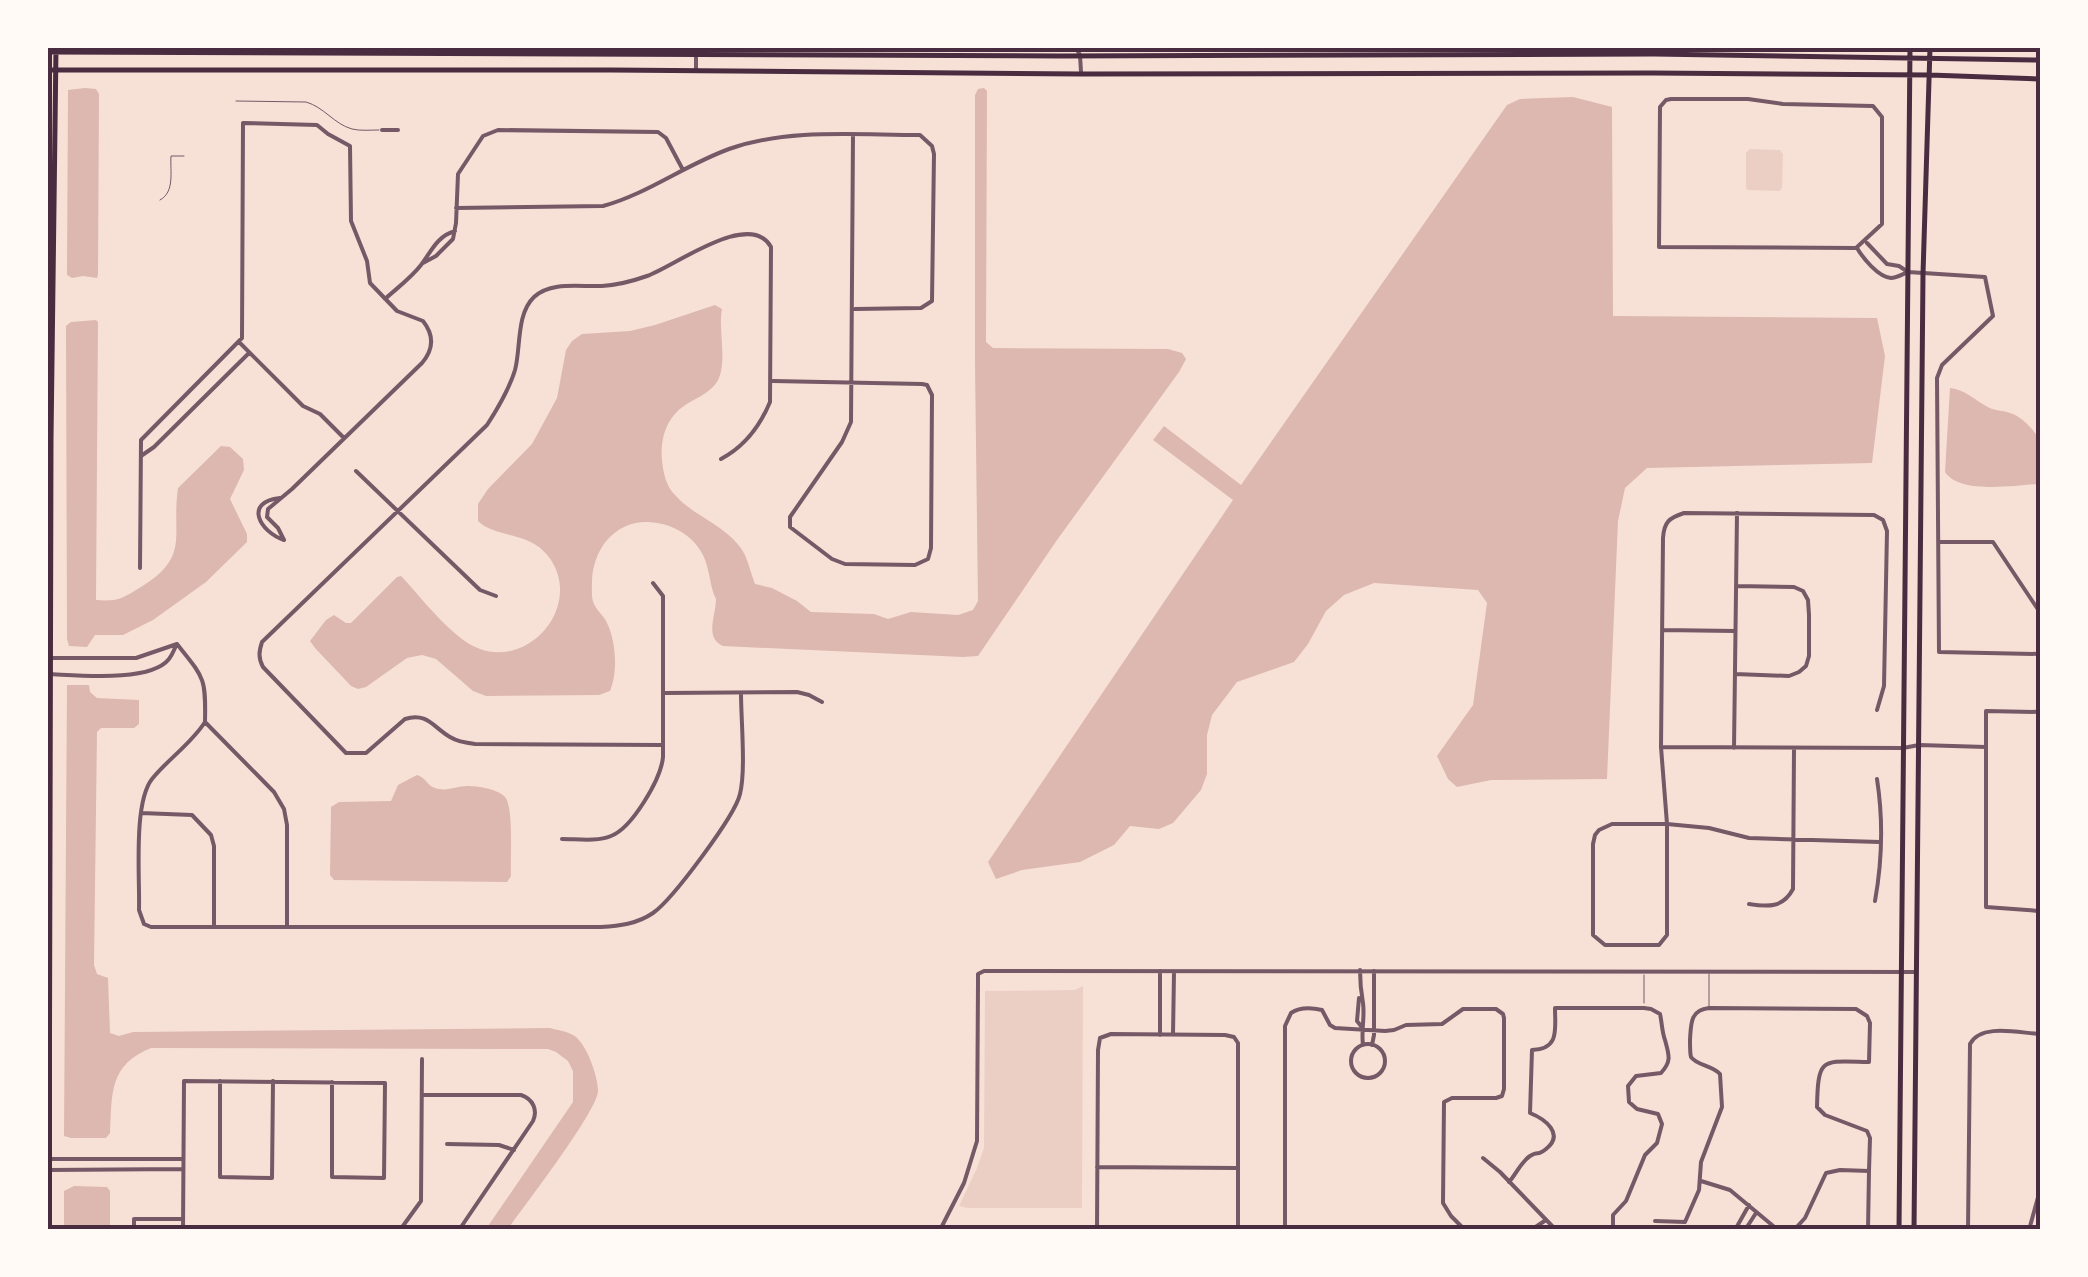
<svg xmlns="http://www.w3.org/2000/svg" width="2088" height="1277" font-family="'Alegreya Sans',sans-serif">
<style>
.green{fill:#ebcfc5}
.water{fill:#dcb8b0}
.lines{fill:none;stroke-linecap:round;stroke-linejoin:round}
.service{stroke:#755966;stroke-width:1}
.minor{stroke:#755966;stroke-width:4}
.secondary{stroke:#4a2c40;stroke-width:5}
.neatline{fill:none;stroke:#4a2c40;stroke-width:4}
</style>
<rect width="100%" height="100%" fill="#f7e1d7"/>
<!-- green -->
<path class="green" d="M1750,149l30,1 3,4 -1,34 -3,3 -31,-1 -2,-2v-35z
M1083,986l-1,222h-114l-9,-2 18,-38 7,-20 1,-157 90,-1z"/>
<!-- water -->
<path class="water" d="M85,88l11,1 3,5 -1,180 -1,4 -14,-2 -11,2 -5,-3 1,-185z
M984,88l3,3 -1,251 7,6 175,1 14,4 4,6 -7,13 -122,168 -79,116 -15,1 -240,-11c-19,-8 -7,-30 -7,-47 -5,-10 -5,-17 -8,-29 -5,-29 -32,-47 -60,-48 -34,-1 -55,28 -56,59 0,7 -1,17 2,23 3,7 10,12 13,19 9,18 11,49 3,68l-11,4 -113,1 -13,-5 -37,-32 -14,-4 -15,3 -41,29 -8,2 -7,-3 -36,-38 -5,-7 16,-21 8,-5 12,8h5l46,-46 4,-1c21,22 51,63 79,73 51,18 101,-43 71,-89 -19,-30 -55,-21 -73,-39v-17l10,-15 44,-45 25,-46 9,-48 6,-9 10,-7 48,-3 25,-6 60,-20 7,4c-4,22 5,48 -3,69 -7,15 -22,19 -35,28 -18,12 -24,34 -22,54 1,12 4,26 13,35 19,22 56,32 70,60 4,9 6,19 10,29l17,4 25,13 14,11 63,2 14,5 23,-7 47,3 15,-5 5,-9 -3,-236v-270l3,-6z
M1573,97l39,10 1,209 264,2 8,38 -13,107 -225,5 -22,20 -7,33 -11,258 -116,1 -34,7 -9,-8 -11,-23 36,-51 14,-102 -9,-13 -104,-7 -30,12 -18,16 -18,33 -14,18 -57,20 -25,33 -5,20v39l-6,16 -28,33 -14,6 -29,-3 -16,19 -34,17 -58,8 -26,9 -8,-17 245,-362 -80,-60 11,-14 77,59 266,-380 13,-6z
M96,320l2,2 -2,278c22,2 27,-2 45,-13 50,-31 30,-51 37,-99l43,-42 9,1 13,12 1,11 -14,29 17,35v8l-41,40 -53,38 -30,15h-28l-8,12 -18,-1 -2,-7 -1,-313 5,-4z
M1950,388c16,2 23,11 36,18 7,5 15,4 24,7 13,4 22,16 30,26v45c-24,1 -80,11 -95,-12z
M67,685h22l1,7 7,6 42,2v24l-5,4h-33l-4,4 -3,233 3,9 11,4 2,55 9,3 14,-4 417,-4c7,2 16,3 23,7 13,7 25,41 25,56 -1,21 -74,115 -90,138h-22l87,-127v-31l-5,-10 -12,-9 -8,-3 -397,-1c-42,17 -39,45 -41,85l-4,5h-35l-7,-2z
M417,775c10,3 9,10 18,13 11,4 22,-2 32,-2 11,0 31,3 38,11 9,10 5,64 6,79l-4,6 -173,-2 -4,-5 1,-68 8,-5 52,-1 7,-16z
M74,1186l33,1 3,4v38h-46v-38z"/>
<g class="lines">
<!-- service -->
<path class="service" d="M236,101l70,1c18,5 28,22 46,27 8,2 18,1 27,1
M160,200c15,-8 10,-28 11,-44h13
M1709,974v34
M1644,1003v-28"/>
<!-- minor -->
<path class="minor" d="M694,48l2,2v21
M1076,48l4,7 1,17
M1671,99h77l35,5 90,2 9,11v107l-26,24 -197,-1 1,-140 6,-7z
M382,130h16
M456,208l147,-2c44,-12 82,-41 126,-57 60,-21 127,-14 191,-14l12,11 2,8 -2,147 -11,7 -66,1
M1867,243l20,21 12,2 9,6 77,5 8,39 -51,49 -5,13 2,274 101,2
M1857,248c6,10 21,29 34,30 5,0 12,-4 17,-6
M423,263l13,-7 17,-17 3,-16 2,-49 25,-38 15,-6 160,2 8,6 17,32
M385,299c12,-11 26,-21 36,-34 10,-13 16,-29 34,-34
M239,342l64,64 17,8 24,24
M773,381l149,3 5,1 5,10 -1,153 -3,11 -13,6 -70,-1 -13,-5 -42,-32v-10l52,-75 9,-20 2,-287
M141,456l13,-9 95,-94
M356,471l124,119 16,6
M280,498c-37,4 -20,34 4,42
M1939,542h54l46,69 1,18
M140,568l1,-128 101,-102 1,-215 74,2 11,9 22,12 1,75 16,40 3,22 27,28 26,10c11,14 11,28 -1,42l-130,126 -24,20 -1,8 11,11 6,12
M1662,630l73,1
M177,644c27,34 29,33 28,78 -14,22 -37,37 -53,57 -19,24 -12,100 -13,131l5,14 7,3h450c18,-1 36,-3 52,-14 19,-13 82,-97 87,-119 6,-24 1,-74 1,-101
M48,658h88l41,-14
M48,674c28,1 102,9 121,-15 4,-5 5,-10 8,-15
M1735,674l54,2 10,-4 7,-6 3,-10v-41l-1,-15 -5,-9 -9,-4 -58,-1
M664,693l133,-1 12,3 13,7
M1877,710l7,-24 3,-155 -4,-11 -9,-5 -190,-2c-15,5 -20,9 -21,25l-2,209 6,77v111l-8,10h-54l-12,-10v-91l2,-9 4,-5 13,-6h55l42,4 40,10 131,4
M2040,712l-54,-1v196l54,4
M205,722l69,70 10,17 3,16v100
M663,745l-188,-1c-9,-1 -17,-2 -25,-7 -17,-10 -23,-25 -45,-18l-39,34h-20l-83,-86c-5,-9 -4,-16 -1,-25l225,-217c11,-17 22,-35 28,-55 6,-22 1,-56 19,-73 17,-16 46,-10 68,-11 15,-1 31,-5 45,-10 28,-10 103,-67 124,-29l-1,155c-10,24 -26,45 -49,57
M1661,747l242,1 16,-3 67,2
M1734,748l3,-235
M141,813l51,2 19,20 3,11v80
M562,839c15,0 35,3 49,-3 21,-8 50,-57 52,-79v-161l-10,-13
M1875,901c7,-39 8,-83 2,-122
M1749,904c19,3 34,4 44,-15l1,-140
M1360,970c0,12 1,22 3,33 2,14 -2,27 0,42
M1359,998l-2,23 4,5
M1160,1035v-64
M1173,1035l1,-63
M1351 1061a17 17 0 1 1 34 0a17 17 0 1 1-34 0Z
M1372,1045l2,-10v-64
M220,1081v96l52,1 1,-97
M422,1095h99c12,4 17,15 12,26l-74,109
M447,1144l52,1 15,5
M1483,1158l17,14 56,58
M48,1159h135
M1097,1167l140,1
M48,1170l135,-1
M1701,1181l29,9 48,40
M1509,1182c7,-8 12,-20 21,-26 10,-6 6,1 16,-7 19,-15 -1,-30 -16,-36l2,-63c28,-1 23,-21 23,-42h89l7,1 9,5c2,9 2,18 5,26 4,15 7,21 -4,33l-25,3 -8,10 1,16 8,7 21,5 4,10 -5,19 -12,12 -19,46 -13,14v15
M1655,1221l30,1 14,-32 2,-28 21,-55 -2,-33c-7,-8 -24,-9 -29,-17 -1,-3 -1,-13 -1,-17 1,-16 0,-30 19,-32l147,1 11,7 3,7 -1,39c-47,-1 -51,-6 -52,45l8,8 42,16 3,7 -1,33 -29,-1 -14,3 -21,45 -11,12
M134,1230v-11h49
M183,1230l1,-149 201,2 -1,95 -52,-1v-95
M400,1230l21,-29 1,-142
M940,1230l24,-47 13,-42 1,-158v-9l6,-3 930,1
M1097,1230l1,-180 2,-12 11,-4 114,1 9,2 4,6v187
M1285,1230v-204l6,-13c9,-6 22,-5 31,-3l8,15 5,3 50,3 9,-1 12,-5 36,-1 21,-15h33l7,5 1,4v71l-2,7 -6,2h-44l-8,4 -1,101 8,13 14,14
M1531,1230l15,-10
M1735,1230l14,-25
M1745,1230l11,-17
M1868,1230l1,-59
M1968,1230l2,-186c11,-21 49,-11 70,-10
M2029,1230l11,-40"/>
<!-- secondary -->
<path class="secondary" d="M48,52l1013,4 593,-2 386,6
M48,70h563l470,4 572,-1 277,2 110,4
M49,1230l2,-791 5,-391
M1899,1230l11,-1182
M1914,1230l9,-956 7,-226"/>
</g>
<!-- border -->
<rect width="2088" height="1277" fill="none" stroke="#fffaf5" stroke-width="100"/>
<rect x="50" y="50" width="1988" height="1177" class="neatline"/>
</svg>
